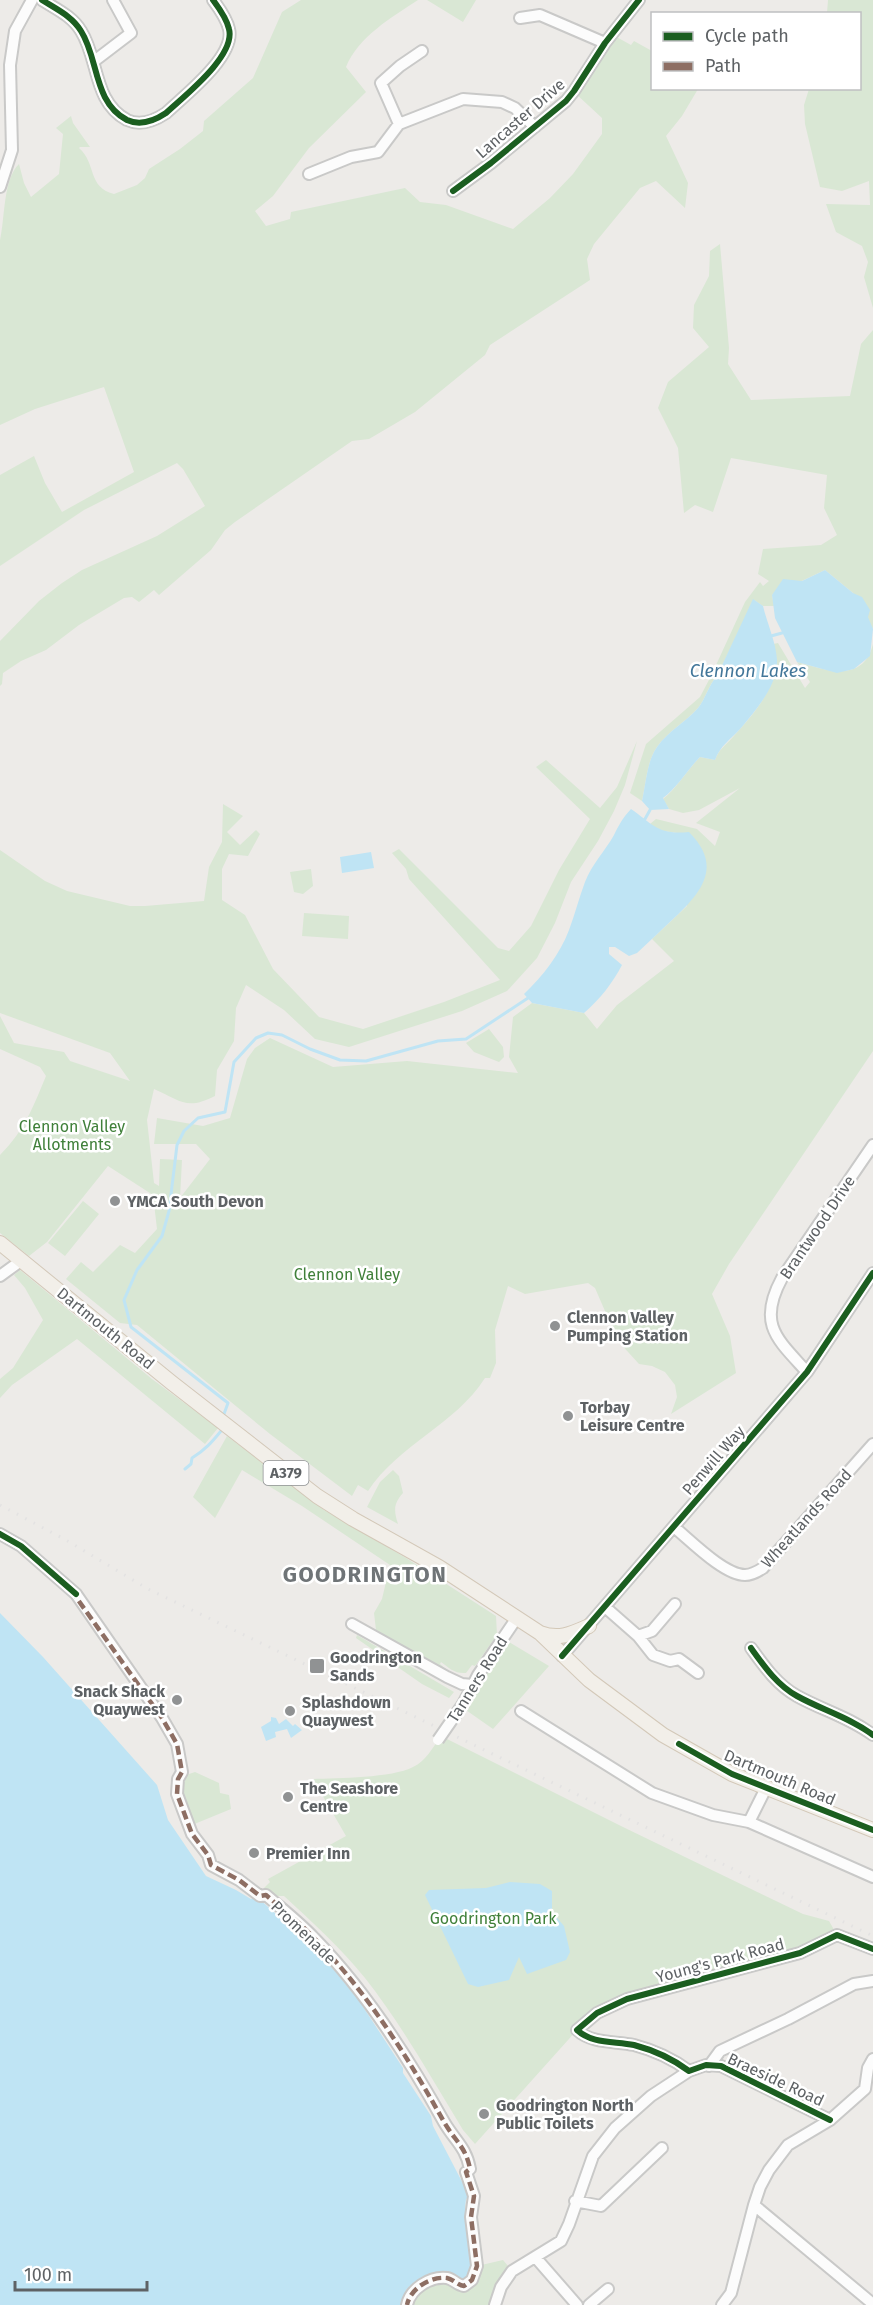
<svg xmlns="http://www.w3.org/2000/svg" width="873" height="2305" font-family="'Fira Sans',sans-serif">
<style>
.green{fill:#d9e7d4}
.water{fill:#bfe4f4}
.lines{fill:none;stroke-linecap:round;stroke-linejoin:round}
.stream{stroke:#bfe4f4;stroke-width:3}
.minor-casing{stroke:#c9c9c8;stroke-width:14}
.major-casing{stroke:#d3c8b8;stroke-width:16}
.minor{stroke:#fcfcfc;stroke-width:10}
.major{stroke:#f2efe9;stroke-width:14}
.rail{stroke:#e3e2e2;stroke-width:3;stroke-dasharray:1.5 8;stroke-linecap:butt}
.minor-bridge-casing{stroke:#c9c9c8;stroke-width:14;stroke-linecap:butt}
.minor-bridge{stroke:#fcfcfc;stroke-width:10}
.quiet{stroke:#8d6e63;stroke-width:4.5;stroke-dasharray:9 4.5;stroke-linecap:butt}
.cycleway-casing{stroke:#fff;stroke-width:10}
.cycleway{stroke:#1b5e20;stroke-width:6}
.poi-dot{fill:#909293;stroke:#fff;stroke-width:2}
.labels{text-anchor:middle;stroke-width:5;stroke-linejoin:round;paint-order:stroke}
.shield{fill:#fff;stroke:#8e9193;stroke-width:1.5}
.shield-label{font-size:15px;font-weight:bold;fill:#5e6265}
.street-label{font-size:16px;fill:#5e6265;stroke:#fff}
.park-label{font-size:16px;fill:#40803a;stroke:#fff}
.poi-label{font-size:16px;font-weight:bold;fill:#5e6265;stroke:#fff;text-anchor:start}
.water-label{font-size:18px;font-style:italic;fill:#43779a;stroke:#fff}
.district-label{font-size:22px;font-weight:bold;letter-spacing:1.5px;fill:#6f7477;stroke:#fff}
</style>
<rect width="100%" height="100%" fill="#edebe8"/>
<!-- green -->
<path class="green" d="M301,0h117c-26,17 -60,37 -72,67l20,25 -57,56 -36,48 -18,15 11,15 24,-7 1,-7 114,-24 15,14 26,3 67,24 37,-31 23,-24 29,-40v-16l-27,-25 38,-58 18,10 3,-4 18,10v37l46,1 -16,27 -16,20 22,47 -3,25 -29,-27 -16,7 -46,56 -7,15 3,21 -100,65 -5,10 -70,57 -46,27 -17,2 -117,81 -10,8 -14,20 -52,45 -5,-5 -15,12 -7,-5 -8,1 -45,27 -33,25 -25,11 -18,12 -1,11 -2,2v-45l39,-40 23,-18 20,-13 75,-34 48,-30 -22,-37 -6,-6 -93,47 -84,56v-91l34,-19 11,27 17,29 72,-40 -30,-85 -69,22 -35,16v-185c5,-21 3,-61 19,-76l5,19 7,14 28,-23 4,-40 -7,-6 15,-12 2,7 17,24h-10l-1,1c18,16 8,39 35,46l23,-9 8,-7 4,-9 31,-20 23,-18 1,-10 49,-43 29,-66z
M427,0h49l-13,22z
M828,0h45v308l-9,-31 4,-15 -6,-16 -26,-14 -10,-28 44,1 -1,-24 -27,10 -22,-4 -15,-63 -1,-19 5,-16 51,-1v-74l-33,-1z
M720,244l9,104 -1,16 23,36 99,-4 11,-52 12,-14v299l-20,-36 -28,-23 -53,25 2,11h-11l-9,-6 -37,76c-9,10 -11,22 -19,32 -12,14 -30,23 -41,39 -10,14 -11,36 -15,54l-12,-8 16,-49 54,-47 11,-21 34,-74 15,-20 3,4 6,-5 -11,-7 5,-25 58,-4 16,-10 -13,-27 3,-33 -96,-17 -18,54 -18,-7 -11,8 -6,-65 -20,-40 10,-26 41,-35 -16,-19 1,-23 15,-29 1,-25z
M778,643l27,45 5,-6 -13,-20c29,8 66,22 76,-18v407l-144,213 -17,30 18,42 6,37 -65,41 6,-17 -2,-12 -10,-13 -13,-6 -13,-2 -21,-23 -23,-53 -7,-5 -63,11 -17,-8 -13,44 1,33 -6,15h-5c-30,47 -86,66 -117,113l-10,-6 -6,11 -82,-62 -133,-109 -17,-2 -54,-44 15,-17 12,10 27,-27 15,8 22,-24 -4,-34 -45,-29 -61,76 -18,14 -29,-23v-78c25,-25 33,-48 46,-79l-6,-9 -40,-18v-33l14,27 50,9 6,9 60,20 -20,-28 -110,-40v-163l45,31 22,10 63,15h15l59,-5 5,-34 13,-25 1,-38 20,12 -16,16 13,13 16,-15 4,4 -12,22 -19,-2 -7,15v31l23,15 28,54 46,48 44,12 81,-27 56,-22 -91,-101 -3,-10 -14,-16 7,-4 99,99 11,3 22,-25 28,-56 31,-51 -54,-52 10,-7 54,48 17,-21 20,-46 -12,44 -11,26 -16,30 -27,41 -16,41 -18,35 -30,33 -45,20 -113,36 -34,-8 -31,-29 -38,-25 -10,23 -2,33 -17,29 -2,26c-29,15 -35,4 -61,-7l-7,31 7,63 5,3 1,-27 22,1 -2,38 30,-39 -14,-15h-42l3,-26 46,8 27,-8 17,-59 8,-11 15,-10 63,29 74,-6 111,12 -9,-16 4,-40 19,-14 52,10 13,16 20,-24 57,-44 -22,-22 35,-33 -10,-73 -20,-3 -7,-6 6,-5 41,10 18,17 5,-14 -24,-9 44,-35 -41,22 -16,3 -14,-4 -6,-10c15,-12 24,-29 37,-42l15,3c4,-11 10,-14 17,-22 24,-27 51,-55 41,-94z
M311,869l2,17 -10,8 -9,-2 -4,-20z
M304,913l45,3 -1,23 -46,-3z
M489,1029l14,18 1,10 -5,5 -25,-10 -8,-9z
M83,1201l16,13 -34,42 -17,-13z
M20,1270l132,109 66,49 -13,16 -128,-105 -65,46 -12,13v-19l13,-11 30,-48 -18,-32 -11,-13z
M227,1436l97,74 82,48 90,58 1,19 -22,31 -3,-1 -6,8c-11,1 -17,-5 -25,-11l-1,2 7,6h-4l-67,-40 -2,-17 8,-14 8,-34 -88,-59 -60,-36 -27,48 -22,-21z
M393,1470l6,6 4,17c-10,11 -9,18 -5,31l-31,-17 13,-25z
M357,1635l97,57 -5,6 -27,-14 -66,-46z
M509,1642l40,24 -56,63 -30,-21z
M441,1736l182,91 180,87 26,7 8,14 -37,18 -173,46 -50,31 -102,114 -12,-14c-31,-51 -61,-105 -98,-152 -24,-30 -53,-56 -81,-82h-11l-9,-8 6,-6 -2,-3 78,-43 -33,-57c25,-1 79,-1 100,-12 13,-6 20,-20 28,-31z
M195,1772l24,11 1,10 9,2 2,14 -39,16 -13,-36 7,-14z
M503,2260l9,11 -17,34h-88l5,-14 65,-25z"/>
<!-- water -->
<path class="water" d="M825,570l28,23 9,4 8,13 -2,7 5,12 -3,27 -16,13 -17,4 -40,-11 -22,-44 -3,-23 11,-16 19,2z
M753,599l10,7c4,17 13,36 14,54 1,25 -21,50 -36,68 -10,11 -21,18 -26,32l-15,-3c-13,13 -22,30 -37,41l6,11 -19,1 -8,-9c4,-18 5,-40 15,-54 11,-16 29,-25 41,-39 8,-10 10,-22 19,-32z
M631,809c23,16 27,26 58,23 35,35 12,61 -18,89 -11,10 -22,21 -34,32l-8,3 -14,-9h-6v7l13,11c-10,19 -22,34 -38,48l-52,-10 -8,-9c19,-18 36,-40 45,-64 6,-16 10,-32 16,-48 7,-18 20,-31 29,-47 6,-12 8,-16 17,-26z
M371,852l3,16 -32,5 -2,-16z
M0,1613l43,44 114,128 11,35 38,56 30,14 15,9 5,-3 49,44 30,31 23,28 45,69v5l28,43 2,10 37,71 -4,2c-3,21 2,41 4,62l3,2 -7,19 -16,-5 -36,10 -2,-3 -6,6 -1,12 -4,3h-401z
M271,1717l5,1 3,6 7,-5 7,7 2,-2 7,6 -11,8 -4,-9 -12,3 1,5 -10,4 -5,-14 10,-6z
M510,1882l30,2 12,7v21l12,14 6,26 -4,8 -39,14 -8,-17 -10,23 -31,7 -10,-3 -43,-89 4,-5 57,-2z"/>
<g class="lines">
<!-- stream -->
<path class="stream" d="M771,636l11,-3
M645,819l5,-9
M224,1414l4,-11 -97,-76 -7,-27 13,-30 25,-34 7,-25 8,-66 7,-14 14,-13 27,-6 9,-50 22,-24 12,-5 14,2 28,14 30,11 26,1 72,-20 28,-2 62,-41
M185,1469l6,-5 1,-6c13,-8 20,-16 29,-27"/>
<!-- minor casing -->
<g class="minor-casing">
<path id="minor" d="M42,0c14,9 30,16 39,31 18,28 12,71 46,89 13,6 27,1 39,-7 18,-17 70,-57 63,-84 -2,-9 -10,-21 -16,-29
M520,18l20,-3 65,28
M93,62l38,-29 -18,-33
M399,124l-18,-41 19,-17 22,-15
M309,174l42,-17 27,-5 21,-28 64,-25 39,3 13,6 20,19
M0,187l12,-37 -2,-85 5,-34 17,-31
M453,191l38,-28 75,-62 8,-10 31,-48 34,-43
M0,1276l22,-16
M807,1372c-30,-33 -50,-48 -25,-94l91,-133
M674,1527c16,13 50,48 71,48 7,0 12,-3 18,-7l110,-124
M0,1534l21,12 55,48 86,124 15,26 5,28 -4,7 -1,15 15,40 16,21 3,10 28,15 21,16 6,-1c16,14 34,28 48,43 52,53 94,119 130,184 11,19 22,25 26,47l-4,3 8,24 -3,21 6,49 -5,14 -8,6c-7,-1 -11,-7 -17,-8 -17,-2 -37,11 -40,27
M605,1607l33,29 15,19 17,6 9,-2 19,14
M352,1624l95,53 15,7 10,1
M638,1636l14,-5 23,-27
M751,1648c13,18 26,37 46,48 25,14 52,21 76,39
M562,1656l245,-284 66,-99
M463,1704l15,-29 38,-56
M521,1711l131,82 61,22 36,7 124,55
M749,1822l17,-34
M709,2066l11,-15 68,-32 66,-35 19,-3
M830,2120l-109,-54 -15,-1 -17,6c-16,-12 -36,-21 -55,-26 -19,-4 -42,-1 -57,-15l20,-17 30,-14 173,-46 37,-18 36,14
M575,2201l26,5 61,-58
M754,2205l119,99
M536,2258l41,47
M495,2305l6,-18 11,-16 49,-30 8,-17 24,-68 22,-28 36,-32 38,-25
M589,2305l19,-16
M722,2305l9,-12 23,-88 6,-18 9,-17 19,-25 42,-25 35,-31 3,-21 5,-9"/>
</g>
<!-- major casing -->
<g class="major-casing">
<path id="major" d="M0,1243l172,140 145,113 36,23 86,48 101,66 49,47 74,55 69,39 141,56
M540,1633c19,7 31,1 49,-7"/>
</g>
<!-- minor -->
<use href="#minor" class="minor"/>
<!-- major -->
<use href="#major" class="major"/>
<!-- rail -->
<path class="rail" d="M0,1505l66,35 82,49 725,347"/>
<!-- minor-bridge casing -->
<g class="minor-bridge-casing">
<path id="minor-bridge" d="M438,1740l25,-36"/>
</g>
<!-- minor-bridge -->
<use href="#minor-bridge" class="minor-bridge"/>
<!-- quiet -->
<path class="quiet" d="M71,1590l91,128 15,26 5,28 -4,7 -1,15 15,40 16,21 3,10 28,15 21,16 6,-1c16,14 34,28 48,43 52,53 94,119 130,184 11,19 22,25 26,47l-4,3 8,24 -3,21 6,49 -5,14 -8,6c-7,-1 -11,-7 -17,-8 -17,-2 -37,11 -40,27"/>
<!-- cycleway casing -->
<g class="cycleway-casing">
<path id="cycleway" d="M42,0c14,9 30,16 39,31 18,28 12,71 46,89 13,6 27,1 39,-7 18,-17 70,-57 63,-84 -2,-9 -10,-21 -16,-29
M453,191l38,-28 75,-62 8,-10 31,-48 34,-43
M0,1534l21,12 55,48
M751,1648c13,18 26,37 46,48 25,14 52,21 76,39
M562,1656l245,-284 66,-99
M679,1744l53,30 141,56
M830,2120l-109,-54 -15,-1 -17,6c-16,-12 -36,-21 -55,-26 -19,-4 -42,-1 -57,-15l20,-17 30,-14 173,-46 37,-18 36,14"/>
</g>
<!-- cycleway -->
<use href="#cycleway" class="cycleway"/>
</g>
<!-- markers -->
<g class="poi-dot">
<circle cx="115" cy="1201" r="6"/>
<circle cx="555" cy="1326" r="6"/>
<circle cx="568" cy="1416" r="6"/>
<rect x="309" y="1658" width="16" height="16" rx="3"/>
<circle cx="177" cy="1700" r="6"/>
<circle cx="290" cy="1711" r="6"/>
<circle cx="288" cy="1797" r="6"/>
<circle cx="254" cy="1853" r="6"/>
<circle cx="484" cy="2114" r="6"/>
</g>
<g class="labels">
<!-- shield labels -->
<rect class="shield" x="263.5" y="1461" width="45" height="24" rx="4.5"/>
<g class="shield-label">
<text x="286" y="1478">A379</text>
</g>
<!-- street labels -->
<g class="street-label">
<text transform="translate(520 118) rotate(-41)" y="6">Lancaster Drive</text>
<text transform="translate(817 1227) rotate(-56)" y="6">Brantwood Drive</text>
<text transform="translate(106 1328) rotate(39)" y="6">Dartmouth Road</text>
<text transform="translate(713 1460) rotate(-49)" y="6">Penwill Way</text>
<text transform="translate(806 1518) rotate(-48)" y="6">Wheatlands Road</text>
<text transform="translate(477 1679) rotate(-58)" y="6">Tanners Road</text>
<text transform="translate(780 1777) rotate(23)" y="6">Dartmouth Road</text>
<text transform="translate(304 1932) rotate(44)" y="6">Promenade</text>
<text transform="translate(720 1960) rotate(-15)" y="6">Young's Park Road</text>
<text transform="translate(776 2079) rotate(25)" y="6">Braeside Road</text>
</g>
<!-- park labels -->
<g class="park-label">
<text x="72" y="1132">Clennon Valley<tspan x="72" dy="18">Allotments</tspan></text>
<text x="347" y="1280">Clennon Valley</text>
<text x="493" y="1924">Goodrington Park</text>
</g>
<!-- poi labels -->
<g class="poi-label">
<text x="127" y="1207">YMCA South Devon</text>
<text x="567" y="1323">Clennon Valley<tspan x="567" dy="18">Pumping Station</tspan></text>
<text x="580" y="1413">Torbay<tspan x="580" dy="18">Leisure Centre</tspan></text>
<text x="330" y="1663">Goodrington<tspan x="330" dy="18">Sands</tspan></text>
<text x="165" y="1697" text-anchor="end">Snack Shack<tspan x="165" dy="18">Quaywest</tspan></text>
<text x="302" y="1708">Splashdown<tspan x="302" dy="18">Quaywest</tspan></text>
<text x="300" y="1794">The Seashore<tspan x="300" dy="18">Centre</tspan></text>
<text x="266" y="1859">Premier Inn</text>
<text x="496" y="2111">Goodrington North<tspan x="496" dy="18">Public Toilets</tspan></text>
</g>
<!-- water labels -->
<g class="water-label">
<text x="748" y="677">Clennon Lakes</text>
</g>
<!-- district labels -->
<g class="district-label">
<text x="365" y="1582">GOODRINGTON</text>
</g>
</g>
<!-- legend -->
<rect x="651" y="12" width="210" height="78" fill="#ffffff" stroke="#bfc0c1" stroke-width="1.5"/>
<rect x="663" y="32" width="30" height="9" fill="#1b5e20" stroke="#bfc0c1" stroke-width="1.5"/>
<text x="705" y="42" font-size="18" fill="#5e6265">Cycle path</text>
<rect x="663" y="62" width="30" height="9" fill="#8d6e63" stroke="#bfc0c1" stroke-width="1.5"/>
<text x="705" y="72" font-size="18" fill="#5e6265">Path</text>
<!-- scale -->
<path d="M15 2281v9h132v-9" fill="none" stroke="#5e6265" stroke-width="3"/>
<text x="24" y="2281" font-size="18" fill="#5e6265" stroke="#ffffff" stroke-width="4.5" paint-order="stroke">100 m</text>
</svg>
